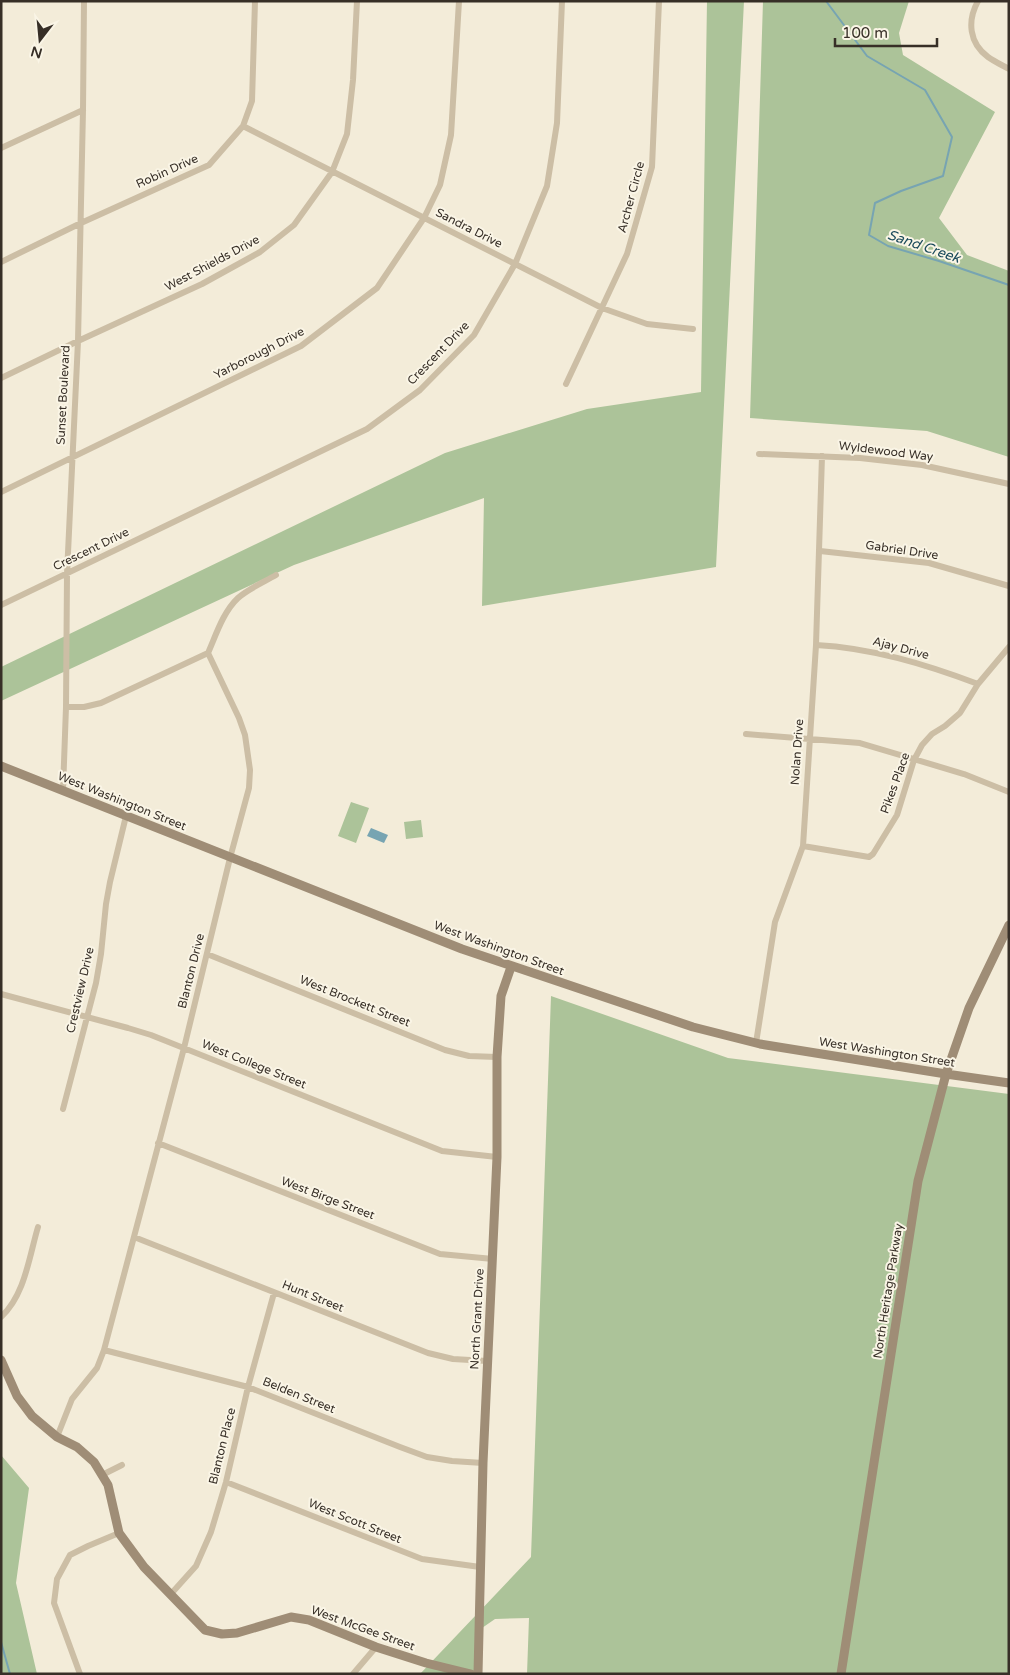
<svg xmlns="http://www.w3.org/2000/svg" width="1010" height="1675" font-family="'Varela Round',sans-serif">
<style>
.green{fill:#acc399}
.water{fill:#77a4b2}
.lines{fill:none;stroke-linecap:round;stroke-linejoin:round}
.stream{stroke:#77a4b2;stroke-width:2}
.street{stroke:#ccbea5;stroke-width:6}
.secondary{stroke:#9f8d76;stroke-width:9}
.labels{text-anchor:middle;stroke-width:4;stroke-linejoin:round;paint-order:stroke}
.street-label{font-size:12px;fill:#372f27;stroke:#faf5e6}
.water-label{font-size:14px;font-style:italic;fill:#1a4a5b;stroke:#faf5e6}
</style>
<rect width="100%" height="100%" fill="#f3ecd9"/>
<!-- green -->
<path class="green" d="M707,1h37l-28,566 -234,39 2,-108 -190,67 -293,136v-34l444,-214 142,-44 114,-17z
M763,1h146l-10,32 4,22 92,57 -56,106 28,37 42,16v186l-82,-26 -177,-13z
M351,802l18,6 -13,35 -18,-7z
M421,820l2,17 -17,2 -2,-17z
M551,996l177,62 281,36v580h-482l2,-56 -34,1 -13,9 -1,46h-61l111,-117z
M1,1455l28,33 -13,95 21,91h-36z"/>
<!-- water -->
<path class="water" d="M371,828l17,7 -4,8 -17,-7z"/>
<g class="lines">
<!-- stream -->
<path class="stream" d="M826,1l41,55 58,34 27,47 -9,39 -42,15 -26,12 -6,32 19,11 51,15 70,24
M1,1642l9,32"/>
<!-- street -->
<path class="street" d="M978,1c-11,20 -9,42 10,56 7,5 14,8 21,12
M243,126l359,182 45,16 46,5
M1,148l82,-38
M1,262l80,-39 128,-58 34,-39 9,-25 3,-100
M1,378l77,-37 124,-57 58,-32 34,-27 38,-53 15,-38 6,-54 4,-79
M566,384l61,-130 25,-87 7,-166
M759,454l101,4 62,7 87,19
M1,492l300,-146 76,-58 47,-70 16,-33 11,-50 8,-134
M820,551l109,12 80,23
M1,605l366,-176 53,-39 54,-55 41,-71 32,-78 10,-63 5,-122
M816,645c56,3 109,19 162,39
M208,653c8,-18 15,-41 30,-55 10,-9 26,-16 38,-23
M66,707h18l17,-4 107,-50
M746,734l114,9 104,31 45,18
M63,790l3,-83 1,-133 11,-233 5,-231 1,-109
M803,846l66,11 4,-3 24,-39 17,-55 8,-15 10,-11 13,-8 15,-13 18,-29 31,-37
M207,954l238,96 24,6 28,1
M1,994l127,34 23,7 291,116 55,6
M756,1043l19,-121 28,-76 13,-201 6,-189
M63,1109l33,-126 5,-29 5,-50 4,-22 16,-66
M158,1143l282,111 53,5
M134,1237l294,116 25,6 34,2
M1,1317c24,-22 28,-60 37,-90
M104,1350l144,37 152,60 27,10 25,4 31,2
M57,1437l15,-38 25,-31 7,-18 80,-302 46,-190 19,-70 1,-18 -5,-35 -6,-17 -31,-65
M102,1475l20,-10
M226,1482l196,77 58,8
M170,1595l26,-29 15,-34 15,-50 22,-95 26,-94
M80,1674l-26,-71 3,-24 13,-24 18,-9 31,-13
M353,1674l23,-27"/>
<!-- secondary -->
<path class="secondary" d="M1,766l461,183 231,78 67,17 186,30 63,9
M1,1360l16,36 15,20 25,21 20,10 17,15 14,23 11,48 25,34 61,63 17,4 15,-1 54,-16 18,3 67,27 50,16 45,11
M478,1674l5,-211 14,-306v-100l4,-61 10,-29
M841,1674l77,-493 28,-107 23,-66 40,-83"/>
</g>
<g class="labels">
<!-- street labels -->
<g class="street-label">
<text transform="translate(167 171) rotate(-24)" y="4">Robin Drive</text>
<text transform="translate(631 197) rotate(-75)" y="4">Archer Circle</text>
<text transform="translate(469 228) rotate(27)" y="4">Sandra Drive</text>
<text transform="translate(212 263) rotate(-28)" y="4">West Shields Drive</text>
<text transform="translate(259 353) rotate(-27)" y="4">Yarborough Drive</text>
<text transform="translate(438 353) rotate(-46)" y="4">Crescent Drive</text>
<text transform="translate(63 395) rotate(-87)" y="4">Sunset Boulevard</text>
<text transform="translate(886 451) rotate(7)" y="4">Wyldewood Way</text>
<text transform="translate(91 549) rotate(-26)" y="4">Crescent Drive</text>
<text transform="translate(902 550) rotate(8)" y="4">Gabriel Drive</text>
<text transform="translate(901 648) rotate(15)" y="4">Ajay Drive</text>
<text transform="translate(797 752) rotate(-86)" y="4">Nolan Drive</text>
<text transform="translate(895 783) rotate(-70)" y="4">Pikes Place</text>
<text transform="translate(122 801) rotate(22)" y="4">West Washington Street</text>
<text transform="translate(499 948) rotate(20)" y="4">West Washington Street</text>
<text transform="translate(191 971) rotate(-76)" y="4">Blanton Drive</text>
<text transform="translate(80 990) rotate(-77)" y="4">Crestview Drive</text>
<text transform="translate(355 1001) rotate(22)" y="4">West Brockett Street</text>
<text transform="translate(887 1052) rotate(9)" y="4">West Washington Street</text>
<text transform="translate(254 1064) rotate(22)" y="4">West College Street</text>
<text transform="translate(328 1198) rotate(21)" y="4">West Birge Street</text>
<text transform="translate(888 1291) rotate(-81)" y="4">North Heritage Parkway</text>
<text transform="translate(313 1296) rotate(22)" y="4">Hunt Street</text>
<text transform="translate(477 1319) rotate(-87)" y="4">North Grant Drive</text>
<text transform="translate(299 1395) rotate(22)" y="4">Belden Street</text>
<text transform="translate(222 1446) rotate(-76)" y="4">Blanton Place</text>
<text transform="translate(355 1521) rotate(22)" y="4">West Scott Street</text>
<text transform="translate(363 1628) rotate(20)" y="4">West McGee Street</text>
</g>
<!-- water labels -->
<g class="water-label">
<text transform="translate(924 246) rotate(19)" y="5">Sand Creek</text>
</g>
</g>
<!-- border -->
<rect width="1010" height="1675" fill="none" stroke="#372f27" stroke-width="5"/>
<!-- north arrow -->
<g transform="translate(40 40) rotate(196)" stroke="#faf5e6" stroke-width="4" paint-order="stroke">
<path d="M0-4L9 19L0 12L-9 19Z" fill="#372f27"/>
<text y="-8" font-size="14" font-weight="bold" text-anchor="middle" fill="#372f27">N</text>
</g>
<!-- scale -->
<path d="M835 38v8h102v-8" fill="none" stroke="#372f27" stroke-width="2.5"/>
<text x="842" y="38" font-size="15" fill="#372f27" stroke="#faf5e6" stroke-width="4" paint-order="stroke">100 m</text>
</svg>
